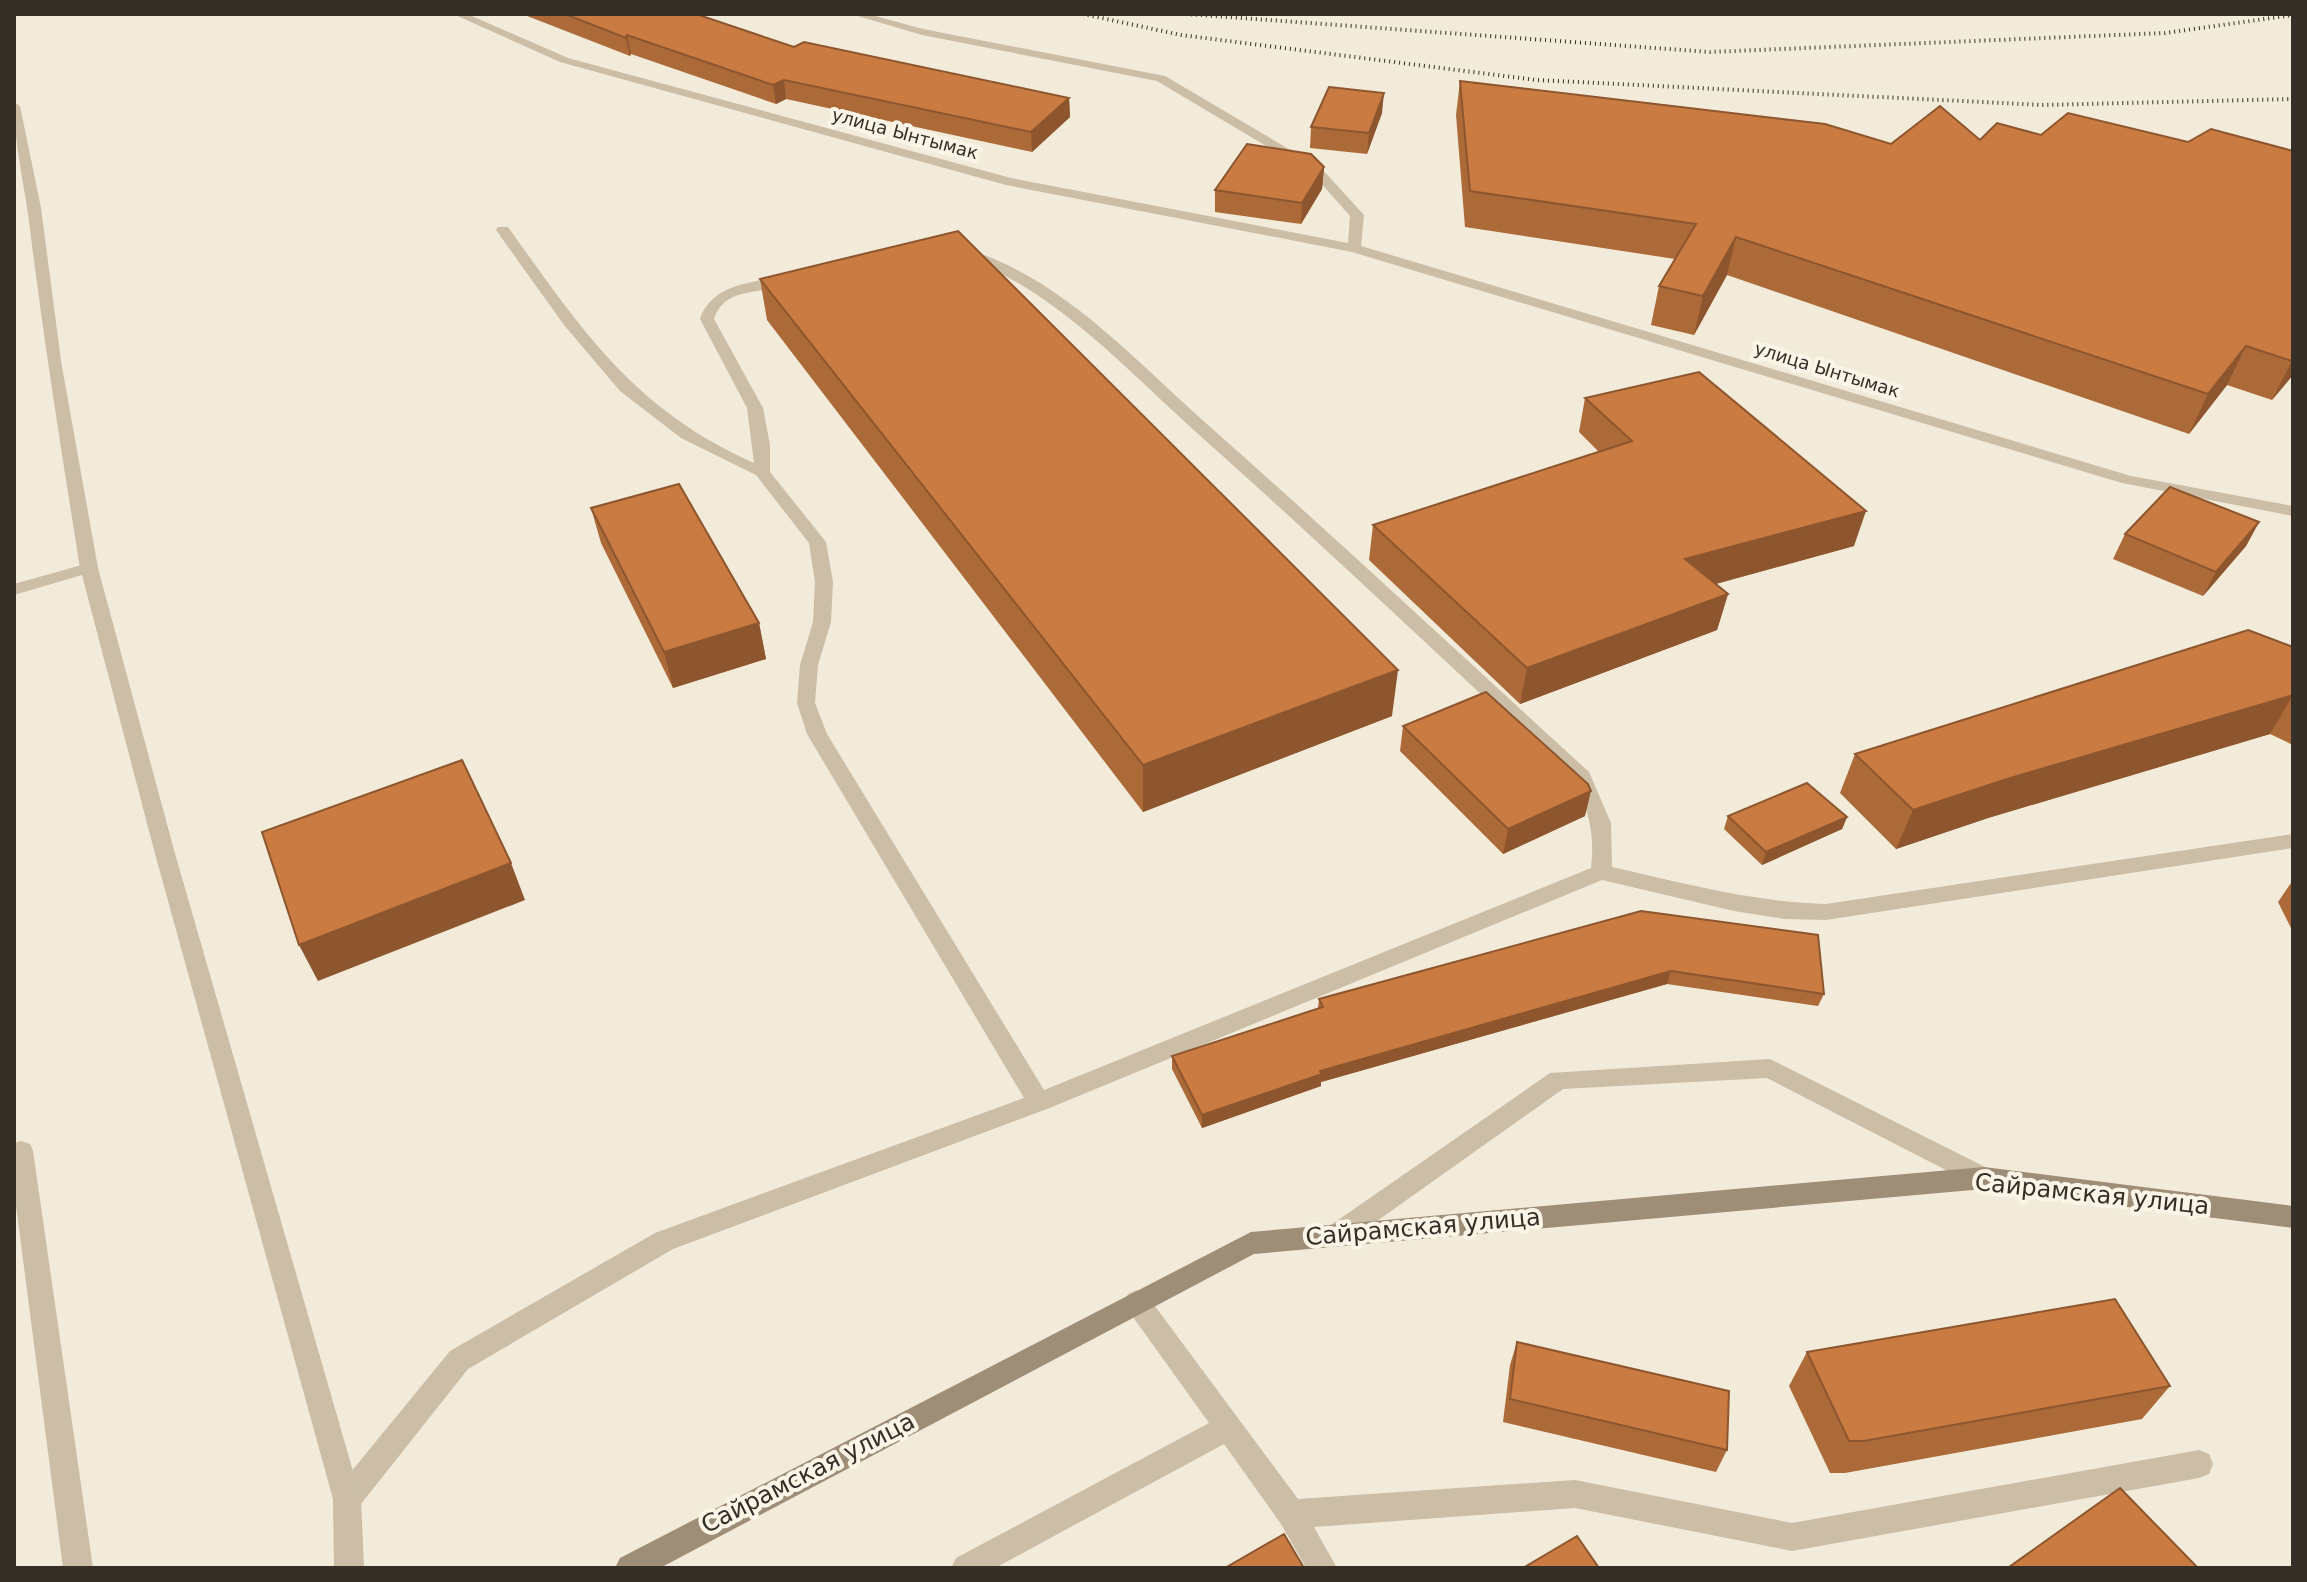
<svg xmlns="http://www.w3.org/2000/svg" width="2307" height="1582" font-family="'DejaVu Sans',sans-serif">
<style>
.lines{fill:none;stroke-linecap:round;stroke-linejoin:round}
.service{fill:#cbbda6;fill-rule:evenodd}
.minor{fill:#cbbda6;fill-rule:evenodd}
.secondary{fill:#9e8d77;fill-rule:evenodd}
.rail{stroke:#362f27;stroke-width:4;stroke-dasharray:1 4;stroke-linecap:butt}
.wall{fill:#ad6a39}
.shaded-wall{fill:#8d562e}
.building{fill:#c97b42;stroke:#8d562e;stroke-width:2}
.labels{text-anchor:middle;stroke-width:8;stroke-linejoin:round;paint-order:stroke}
.far-street-label{font-size:18px;fill:#362f27;stroke:#faf5e7}
.near-street-label{font-size:24px;fill:#362f27;stroke:#faf5e7}
</style>
<rect width="100%" height="100%" fill="#f2ebda"/>
<g class="lines">
<!-- service -->
<path class="service" d="M14,102l6,4 21,102 20,153 37,207 -9,5 -9,-5c-18,-113 -36,-225 -50,-339 -5,-43 -16,-83 -16,-127z
M498,227h10c74,103 125,182 246,236l-7,-55 -47,-89c12,-36 54,-37 86,-43l7,4c-24,18 -67,2 -79,39l49,89 7,37v27l56,70 7,40 -2,40 -13,43 -3,38 12,31 217,356 547,-222c4,-33 -2,-58 -17,-87 -126,-117 -250,-235 -378,-349 -74,-66 -145,-147 -242,-178l-2,-3 7,-4c99,26 175,113 249,178 129,114 254,231 381,347l22,51 1,44c71,16 141,35 214,37l467,-70v14l-467,72 -42,-1 -50,-8 -132,-31 -555,229 -374,140 -205,120 -111,140 -10,4 -10,-4 -4,-10 4,-10 113,-138 205,-118 369,-135 -217,-364 -10,-31 3,-38 13,-43 2,-40 -6,-39 -53,-68 -75,-37 -61,-47 -56,-66 -68,-95z
M1770,1059l223,112 3,7 -3,7 -9,4 -9,-4 -208,-107 -204,11 -217,154 -9,3 -9,-3 -4,-8 4,-8 222,-154z
M21,1141l9,3 3,7 60,417h-30l-49,-378v-47z
M1137,1290l9,4 152,205 277,-19 217,43 407,-73 10,4 4,10 -4,10 -10,4 -407,73 -217,-43 -261,19 23,41h-31l-25,-44 -57,-80 -229,124h-44l5,-10 253,-135 -81,-113 -4,-8 4,-8z"/>
<!-- minor -->
<path class="minor" d="M453,14h14l101,44 443,120 337,65 2,-27 -37,-42 -156,-93 -235,-46 -71,-21h17l55,15 242,47 156,92 43,47 -3,31 770,230 162,30v10l-171,-33 -770,-231 -346,-67 -446,-123z
M89,563l9,5 76,282 187,649 3,69h-30l-1,-69 -179,-649 -72,-275 -68,20v-11z"/>
<!-- secondary -->
<path class="secondary" d="M1984,1167l309,39v22l-309,-39 -730,65 -594,314h-45l5,-10 631,-326z"/>
<!-- rail -->
<path class="rail" d="M1083,14l98,21 355,45 506,25 251,-6
M1186,14l524,38 455,-19 128,-18"/>
</g>
<!-- wall -->
<path class="wall" d="M522,14h174l98,33 275,51 1,19 -38,35 -246,-53 -10,5 -145,-50 -1,2z
M1460,81l431,63 89,-4 61,-5 147,7 105,9v224l-21,25 -45,-15 -38,49 -462,-159 -33,60 -43,-10 8,-39 16,-27 -210,-32 -9,-112z
M1382,113l-15,41 -57,-6 1,-21z
M1324,167l-2,22 -21,35 -86,-12v-22z
M760,279l632,437 -249,96 -376,-492z
M1585,398l269,148 -139,38 13,10 -11,36 -197,74 -151,-144 4,-35 226,-73 -20,-20z
M591,508l168,115 7,36 -93,29 -72,-145z
M2259,522l-13,24 -43,50 -90,-37 12,-25z
M2293,647v98l-23,-11 -282,84 -92,31 -56,-56 15,-39z
M1403,726l182,90 -82,38 -103,-103z
M1728,816l119,1 -5,12 -80,36 -38,-36z
M2293,880v52l-15,-30z
M1641,911l183,83 -6,12 -151,-22 -346,98v4l-119,42 -30,-59v-13l146,-48 1,-9z
M1517,1342l210,108 -11,22 -213,-50 7,-57z
M1807,1352l363,34 -28,33 -297,54h-15l-41,-87z"/>
<!-- shaded-wall -->
<path class="shaded-wall" d="M627,35l4,19 -1,2 -4,-18z
M784,80l2,19 -10,5 -3,-19z
M1384,93l-2,20 -15,41 2,-21z
M1069,98l1,19 -38,35 -1,-20z
M1324,167l-2,22 -21,35 1,-21z
M1736,237l-9,38 -33,60 9,-39z
M2246,346l-19,39 -38,49 19,-40z
M2293,360v15l-21,25 20,-39z
M1866,511l-12,35 -178,49 9,-36z
M2259,522l-13,24 -43,50 13,-24z
M1728,594l-11,36 -197,74 7,-36z
M759,623l7,36 -93,29 -9,-36z
M1398,670l-6,46 -249,96v-47z
M2293,695l-23,39 -282,84 -92,31 17,-39 94,-31z
M1591,791l-6,25 -82,38 5,-25z
M1847,817l-5,12 -80,36 4,-13z
M511,863l14,37 -207,81 -19,-36z
M1671,971l-4,13 -346,98v4l-119,42v-13l118,-44z"/>
<!-- building -->
<path class="building" d="M565,14h131l98,33 10,-5 265,56 -38,34 -247,-52 -11,5 -146,-50 -1,3z
M1460,81l365,43 66,20 49,-38 40,34 17,-17 44,12 27,-22 120,29 23,-13 82,22v209l-1,1 -46,-15 -38,48 -472,-157 -33,59 -44,-10 37,-62 -226,-33z
M1329,87l55,6 -15,40 -58,-6z
M1247,144l64,10 13,13 -22,36 -87,-13z
M958,231l440,439 -255,95 -383,-486z
M1699,372l167,139 -181,48 43,35 -201,74 -154,-143 259,-84 -47,-43z
M679,484l80,139 -95,29 -73,-144z
M2170,487l89,35 -43,50 -91,-38z
M2248,630l45,17v48l-286,84 -94,31 -58,-56z
M1486,692l102,92 3,7 -83,38 -105,-103z
M462,760l49,103 -212,82 -37,-113z
M1807,783l40,34 -81,35 -38,-36z
M1641,911l177,24 6,59 -153,-23 -351,100 2,3 -120,41 -30,-59 151,-49 -4,-8z
M2115,1299l55,87 -306,55h-15l-42,-89z
M1517,1342l212,49 -2,59 -217,-51z
M2120,1488l78,80 -189,-1z
M1284,1534l20,34h-79z
M1577,1536l22,32h-76z"/>
<g class="labels">
<!-- far-street labels -->
<g class="far-street-label">
<text transform="translate(905 134) rotate(15)" y="6">улица Ынтымак</text>
<text transform="translate(1827 370) rotate(17)" y="6">улица Ынтымак</text>
</g>
<!-- near-street labels -->
<g class="near-street-label">
<text transform="translate(2092 1194) rotate(6)" y="8">Сайрамская улица</text>
<text transform="translate(1423 1227) rotate(-5)" y="8">Сайрамская улица</text>
<text transform="translate(808 1473) rotate(-27)" y="8">Сайрамская улица</text>
</g>
</g>
<!-- border -->
<rect width="2307" height="1582" fill="none" stroke="#362f27" stroke-width="32"/>
</svg>
